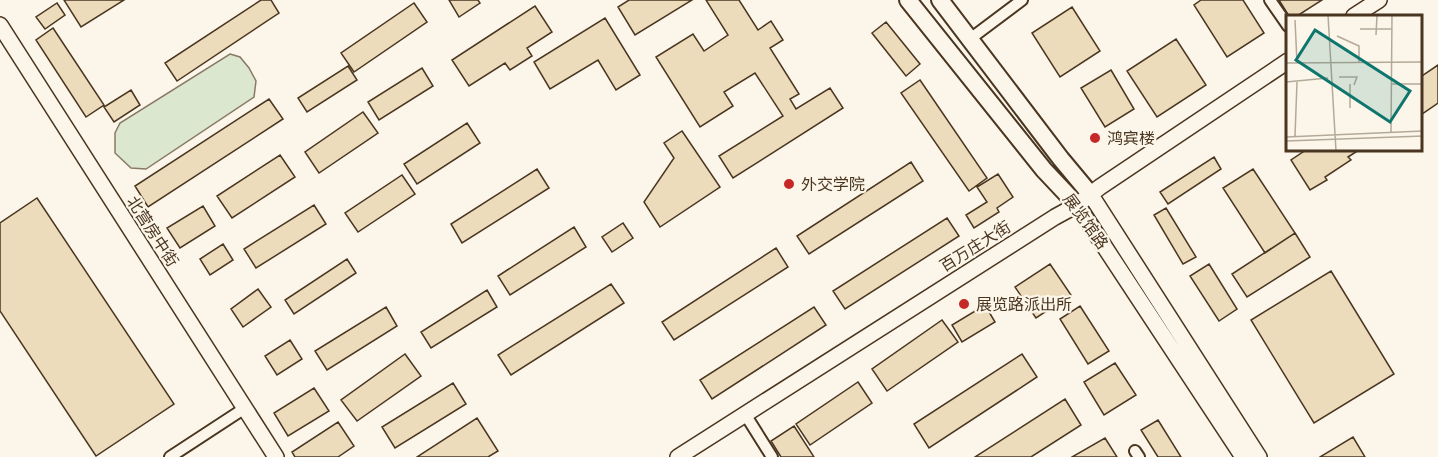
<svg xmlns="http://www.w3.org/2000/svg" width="1438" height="457" font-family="'Varela Round','Noto Sans SC',sans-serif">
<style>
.green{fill:#dce7d0;stroke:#887966;stroke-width:1.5}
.building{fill:#ecdcbc;stroke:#4a3520;stroke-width:1.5}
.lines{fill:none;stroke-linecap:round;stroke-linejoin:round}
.street-casing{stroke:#4a3520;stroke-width:14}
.secondary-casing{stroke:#4a3520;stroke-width:18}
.primary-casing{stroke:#4a3520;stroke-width:20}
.street{stroke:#fbf6e9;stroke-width:10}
.secondary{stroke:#fbf6e9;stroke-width:15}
.primary{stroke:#fbf6e9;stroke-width:16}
.poi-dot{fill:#c62828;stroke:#fbf6e9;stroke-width:2}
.labels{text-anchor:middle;stroke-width:4.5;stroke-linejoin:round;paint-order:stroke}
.poi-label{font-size:16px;fill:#4a3520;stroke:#fbf6e9;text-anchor:start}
.street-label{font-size:16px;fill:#4a3520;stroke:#fbf6e9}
.inset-road{fill:none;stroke:#b4a999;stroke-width:1.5}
.view{fill:#0f766e;fill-opacity:0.15;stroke:#0f766e;stroke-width:3}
.inset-edge{fill:none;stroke:#4a3520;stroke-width:3}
</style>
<rect width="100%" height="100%" fill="#fbf6e9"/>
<!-- green -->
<path class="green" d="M230,54l10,3 9,11 7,13 -2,16 -108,72 -15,-1 -16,-15v-20l5,-10z"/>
<!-- building -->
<path class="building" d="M64,0h60l-43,27z
M261,0h10l8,13 -102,68 -12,-18z
M449,0h29l2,3 -21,14z
M629,0h63l-57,35 -17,-28z
M706,0h33l19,30 13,-9 12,19 -13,8 29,46 -9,5 6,10 34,-21 13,20 -110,70 -14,-22 64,-40 -28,-43 -31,19 9,14 -33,21 -44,-70 37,-23 11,17 24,-16z
M1201,0h42l21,33 -37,24 -33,-52z
M1279,0h43l-25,16h-8z
M57,3l8,12 -20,14 -9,-12z
M414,3l13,19 -73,50 -13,-19z
M535,6l17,26 -25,16 5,8 -22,14 -5,-7 -36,23 -17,-26z
M1072,7l28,44 -40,26 -28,-44z
M605,18l35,57 -24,15 -18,-30 -48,29 -16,-27z
M886,22l34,42 -14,12 -34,-43z
M53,28l51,77 -18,12 -50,-77z
M1176,39l30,46 -49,32 -30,-46z
M1438,65v38l-16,11v-38z
M348,66l9,14 -50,32 -9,-14z
M422,68l11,18 -54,34 -11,-18z
M1111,70l23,39 -29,18 -24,-39z
M920,80l67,98 -18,13 -68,-98z
M131,90l9,15 -26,17 -10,-15z
M269,99l14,20 -135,88 -13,-21z
M363,112l15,21 -59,40 -14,-21z
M467,123l13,20 -63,41 -13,-20z
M682,131l38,56 -60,40 -16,-25 30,-44 -10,-15z
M1306,150h53l-11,7 3,3 -26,17 2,3 -17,10 -19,-30z
M280,155l15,22 -63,41 -15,-22z
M1214,157l7,12 -53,35 -8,-12z
M911,162l12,19 -114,73 -12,-18z
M537,169l12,19 -87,55 -11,-19z
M1253,169l42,64 -30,20 -42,-65z
M998,174l15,23 -16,11 2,4 -25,16 -8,-13 21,-13 -10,-15z
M402,175l13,19 -57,38 -13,-19z
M37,198l137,206 -78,52 -96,-145v-88z
M314,205l12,19 -70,44 -12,-19z
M203,206l12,20 -35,22 -13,-20z
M1166,208l30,49 -13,7 -29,-49z
M947,218l12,18 -114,73 -12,-18z
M623,223l10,15 -21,14 -10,-15z
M574,227l12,20 -76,48 -12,-19z
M1295,233l15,24 -63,40 -15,-23z
M223,244l10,16 -23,15 -10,-16z
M776,248l12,19 -114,73 -12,-18z
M347,259l9,14 -62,41 -9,-14z
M1050,264l21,31 -35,23 -21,-31z
M1209,264l28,45 -18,12 -29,-45z
M1331,271l63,103 -80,49 -63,-103z
M611,284l13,19 -113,72 -13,-20z
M258,289l13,18 -28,20 -12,-18z
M487,290l10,17 -66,41 -10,-16z
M985,305l10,17 -33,20 -10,-17z
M1080,306l29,45 -21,13 -28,-45z
M386,307l11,19 -70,44 -12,-19z
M814,307l12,18 -114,74 -12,-19z
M942,320l16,22 -71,49 -15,-22z
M290,340l12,19 -25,16 -12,-19z
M405,354l16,22 -64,45 -16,-21z
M1022,354l15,23 -108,71 -15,-24z
M1115,363l21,32 -32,20 -20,-33z
M858,382l14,21 -62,42 -14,-21z
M453,383l13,21 -71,44 -13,-21z
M314,388l15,23 -41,25 -14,-23z
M1065,399l16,26 -50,32h-56z
M477,418l21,33 -10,6h-71z
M1158,420l23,37h-23l-17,-27z
M338,422l16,24 -16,11h-43l-3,-5z
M794,426l20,31h-33l-10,-16z
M1353,437l12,20h-45z
M1105,438l12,19h-45z"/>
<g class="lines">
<!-- street casing -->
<g class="street-casing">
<path id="street" d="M1270,0l18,26
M970,39l52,-39
M745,414l27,43
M1135,451l4,6
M170,457l75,-49"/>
</g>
<!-- secondary casing -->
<g class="secondary-casing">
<path id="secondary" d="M1354,16l25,-16
M0,25l276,432
M1091,195l168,262
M1077,205l166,252
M678,457l377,-240 22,-12 23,-18 188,-126"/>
</g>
<!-- primary casing -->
<g class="primary-casing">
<path id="primary" d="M908,0l136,170 33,35
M940,0l121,159 30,36"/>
</g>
<!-- street -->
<use href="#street" class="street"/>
<!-- secondary -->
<use href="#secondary" class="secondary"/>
<!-- primary -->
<use href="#primary" class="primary"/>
</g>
<!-- markers -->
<g class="poi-dot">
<circle cx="1095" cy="138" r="6"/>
<circle cx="789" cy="184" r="6"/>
<circle cx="964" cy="304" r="6"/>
</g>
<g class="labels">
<!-- poi labels -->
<g class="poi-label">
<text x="1107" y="144">鸿宾楼</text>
<text x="801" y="190">外交学院</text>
<text x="976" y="310">展览路派出所</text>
</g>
<!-- street labels -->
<g class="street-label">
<text transform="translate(1086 221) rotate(54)" y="6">展览馆路</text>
<text transform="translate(153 231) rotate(57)" y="6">北营房中街</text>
<text transform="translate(975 246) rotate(-32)" y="6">百万庄大街</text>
</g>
</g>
<!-- overview -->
<g transform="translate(1286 15)">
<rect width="136" height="136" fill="#fbf6e9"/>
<path class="inset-road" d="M42,0l8,136M9,5l2,43M74,14h32M90,20l1,-20M51,21l22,10v16M0,48l137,-1M53,62h18l-3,8M0,67l42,-4M106,69h31M64,93v-24M105,118l1,-118M9,121l2,-54M0,122l137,-6M0,126l137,-5"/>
<path class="view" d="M29,15l95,61 -20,31 -94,-62z"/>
<rect width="136" height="136" class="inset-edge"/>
</g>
</svg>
